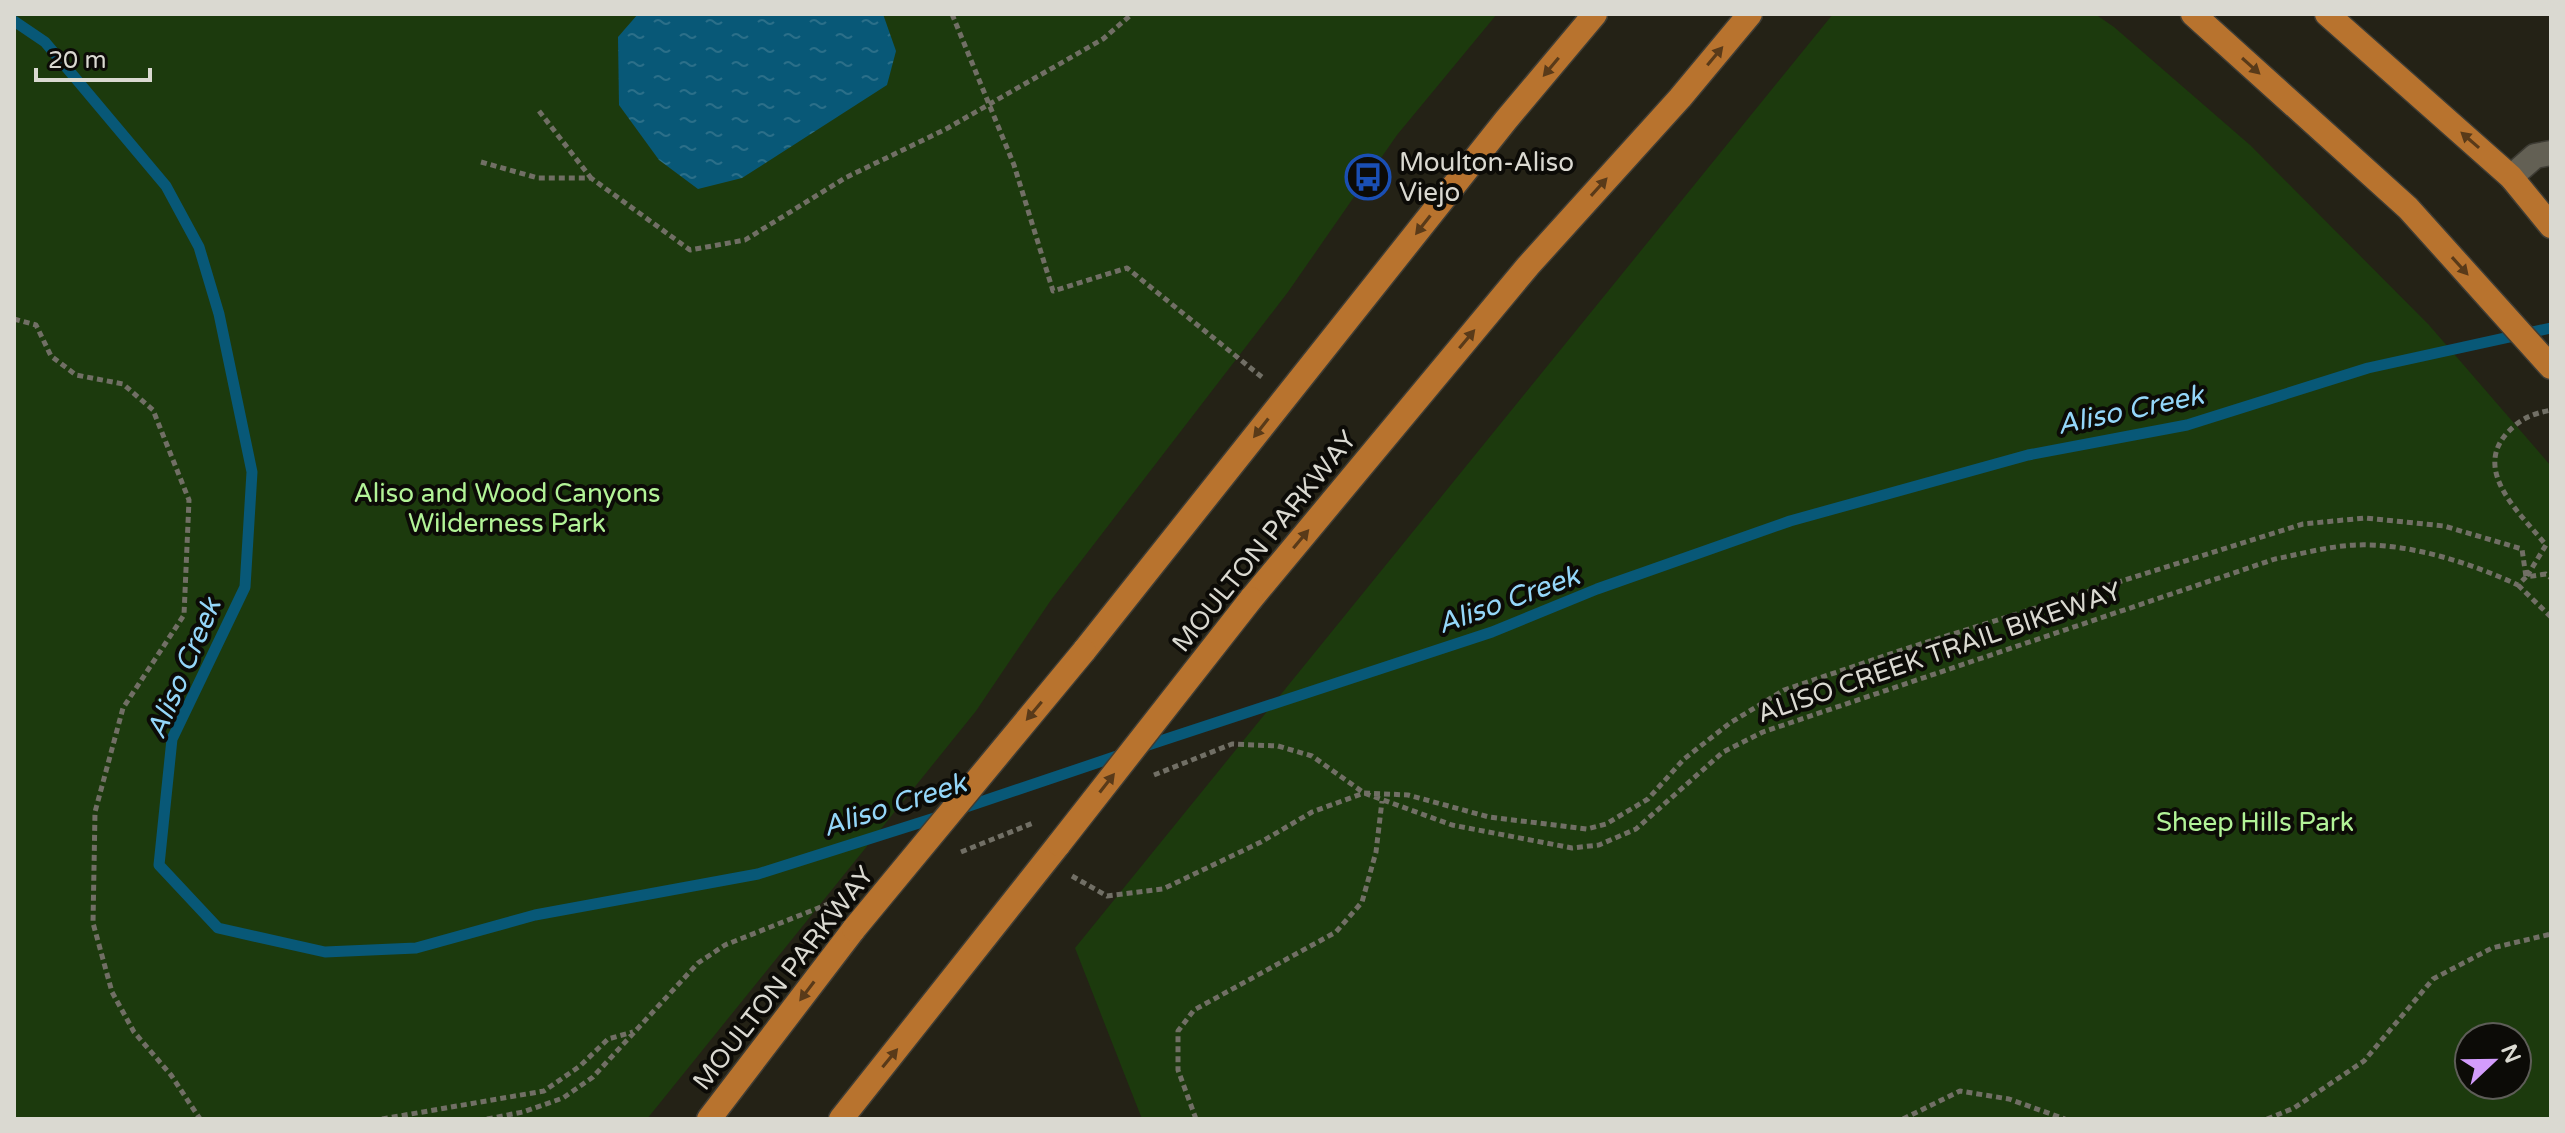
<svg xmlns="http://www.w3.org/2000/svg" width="2565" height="1133" font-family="'Varela Round',sans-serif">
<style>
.green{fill:#1c3a0d;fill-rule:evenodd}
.water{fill:url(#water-ripples)}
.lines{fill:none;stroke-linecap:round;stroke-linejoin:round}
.stream{stroke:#085877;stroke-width:11}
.minor-casing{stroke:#3e3c34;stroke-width:27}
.major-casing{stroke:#3e3c34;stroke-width:27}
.path{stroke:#716f65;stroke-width:5;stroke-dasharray:6 4;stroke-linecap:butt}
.minor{stroke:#636054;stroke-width:24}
.major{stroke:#b8732e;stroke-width:24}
.major-bridge-casing{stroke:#3e3c34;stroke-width:27;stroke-linecap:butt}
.major-bridge{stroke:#b8732e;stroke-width:24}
.oneway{fill:#593a19}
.labels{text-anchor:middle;stroke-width:8;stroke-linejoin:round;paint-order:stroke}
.poi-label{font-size:26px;fill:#dad9d1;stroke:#0c0b07;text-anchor:start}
.park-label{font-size:26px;fill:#b2f397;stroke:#0c0b07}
.street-label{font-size:26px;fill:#dad9d1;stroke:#0c0b07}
.water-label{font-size:28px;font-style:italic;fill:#94d6f9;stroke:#0c0b07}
</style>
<defs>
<pattern id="water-ripples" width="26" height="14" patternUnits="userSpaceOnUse" patternTransform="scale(2)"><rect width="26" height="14" fill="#085877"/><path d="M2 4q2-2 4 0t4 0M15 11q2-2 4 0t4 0" fill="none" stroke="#2b6f89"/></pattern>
</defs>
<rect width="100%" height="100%" fill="#242216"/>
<!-- green -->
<path class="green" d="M14,14h1483l-100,121 -109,157 -237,308 -75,111 -329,408h-633z
M1833,14h262l19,13 136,118 179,180 122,141v653h-1409l-67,-171zM2517,1037v48h-48v-48z"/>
<!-- water -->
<path class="water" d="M638,14h245l13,37 -9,34 -145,93 -44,11 -39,-29 -40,-55 -1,-68z"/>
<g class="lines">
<!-- stream -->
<path class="stream" d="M14,21l31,21 121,144 33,61 20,67 33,158 -7,115 -73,152 -13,126 59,63 107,24 91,-4 119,-33 223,-41 183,-58
M1139,748l353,-116 105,-43 193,-68 238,-66 159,-30 181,-57 183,-40
M957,810l166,-56"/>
<!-- minor casing -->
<g class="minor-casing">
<path id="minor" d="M2511,177l24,-21 16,-3"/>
</g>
<!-- major casing -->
<g class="major-casing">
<path id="major" d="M2193,14l215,194 143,159
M2327,14l184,163 40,49
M1251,599l277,-333 152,-168 70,-84
M1084,651l422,-531 89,-106
M709,1119l145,-190
M841,1119l218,-275"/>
</g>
<!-- path -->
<path class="path" d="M952,14l62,151 39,126 74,-23 136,110
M539,111l52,67
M481,162l57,16h53l99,72 55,-10 100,-62 101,-49 157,-90 29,-25
M14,319l22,6 15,31 25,19 47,9 30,26 36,90 -5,115 -61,93 -28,104 -2,111 19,69 22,40 37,43 29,44
M2527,576l19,-31c-25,-31 -74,-73 -39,-112 14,-15 25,-19 44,-23
M2518,585l33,32
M1154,775l78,-31 46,2 34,10 52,37 88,32 120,23 27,-3 37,-16 87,-77 40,-20 512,-173c26,-5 54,-13 81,-14 53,-2 115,18 162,40l8,-8 20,-3 5,4
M961,852l72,-29
M1072,876l35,20 56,-7 98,-47 51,-30 52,-19 44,2 81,22 98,12 19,-5 42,-25 36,-40 46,-36 54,-33 121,-41 398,-125 62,-6 79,8 78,23 4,28
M382,1119l162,-28 36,-25 28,-27 25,-7
M487,1119l36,-7 40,-14 30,-21 105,-114 27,-18 111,-44
M1196,1119l-18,-49v-39l16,-21 142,-78 26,-30 14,-50 6,-51
M1903,1119l57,-28 49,8 56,20
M2267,1119l27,-11 70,-47 69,-82 59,-31 59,-14"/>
<!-- minor -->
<use href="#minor" class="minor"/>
<!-- major -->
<use href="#major" class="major"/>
<!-- major-bridge casing -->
<g class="major-bridge-casing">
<path id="major-bridge" d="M1059,844l192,-245
M854,929l230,-278"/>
</g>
<!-- major-bridge -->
<use href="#major-bridge" class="major-bridge"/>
</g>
<!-- one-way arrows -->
<defs><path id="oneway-solid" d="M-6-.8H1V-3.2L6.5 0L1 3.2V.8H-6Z" transform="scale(2)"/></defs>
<g class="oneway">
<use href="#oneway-solid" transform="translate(1715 56) rotate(-50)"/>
<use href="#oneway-solid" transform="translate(2251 66) rotate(42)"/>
<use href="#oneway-solid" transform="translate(1551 67) rotate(130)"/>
<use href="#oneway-solid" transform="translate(2470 140) rotate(-139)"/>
<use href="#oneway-solid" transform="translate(1599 187) rotate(-48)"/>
<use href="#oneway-solid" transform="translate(1423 225) rotate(128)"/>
<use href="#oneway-solid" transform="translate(2460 266) rotate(48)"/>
<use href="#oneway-solid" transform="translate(1467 339) rotate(-50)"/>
<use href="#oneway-solid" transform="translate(1261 428) rotate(128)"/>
<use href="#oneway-solid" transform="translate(1301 539) rotate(-50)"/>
<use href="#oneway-solid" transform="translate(1034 711) rotate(130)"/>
<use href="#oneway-solid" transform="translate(1107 783) rotate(-52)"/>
<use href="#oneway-solid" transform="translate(807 991) rotate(127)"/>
<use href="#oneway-solid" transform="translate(890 1058) rotate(-51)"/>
</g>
<!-- icons -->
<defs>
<g id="bus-ring" transform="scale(2.3)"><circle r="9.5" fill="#0c0b07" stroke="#1a4fb4" stroke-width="1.5"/><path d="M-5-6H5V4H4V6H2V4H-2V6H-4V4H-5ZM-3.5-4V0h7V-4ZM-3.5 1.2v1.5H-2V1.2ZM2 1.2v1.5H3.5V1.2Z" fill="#1a4fb4"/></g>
</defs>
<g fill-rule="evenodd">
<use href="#bus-ring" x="1368" y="177"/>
</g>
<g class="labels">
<!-- poi labels -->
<g class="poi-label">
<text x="1399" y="171">Moulton-Aliso<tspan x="1399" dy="30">Viejo</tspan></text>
</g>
<!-- park labels -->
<g class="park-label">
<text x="507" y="502">Aliso and Wood Canyons<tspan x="507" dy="30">Wilderness Park</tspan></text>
<text x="2255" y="831">Sheep Hills Park</text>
</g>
<!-- street labels -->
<g class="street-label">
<text transform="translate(1264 541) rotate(-51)" y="9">MOULTON PARKWAY</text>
<text transform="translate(1939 652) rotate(-19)" y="9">ALISO CREEK TRAIL BIKEWAY</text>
<text transform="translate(783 978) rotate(-52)" y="9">MOULTON PARKWAY</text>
</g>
<!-- water labels -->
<g class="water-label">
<text transform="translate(2130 409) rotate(-12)" y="10">Aliso Creek</text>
<text transform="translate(1508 599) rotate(-20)" y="10">Aliso Creek</text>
<text transform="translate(183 668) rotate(-67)" y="10">Aliso Creek</text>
<text transform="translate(894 804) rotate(-18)" y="10">Aliso Creek</text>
</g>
</g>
<!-- border -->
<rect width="2565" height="1133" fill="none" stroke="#dad9d1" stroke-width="32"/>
<!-- north arrow -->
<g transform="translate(2493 1061) rotate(68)"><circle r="38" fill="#0c0b07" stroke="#5e5d58" stroke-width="2"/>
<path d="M0-6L14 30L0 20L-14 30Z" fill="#d39cfc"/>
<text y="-12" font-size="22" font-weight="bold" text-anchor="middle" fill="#dad9d1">N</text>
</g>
<!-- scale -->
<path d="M36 68v12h114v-12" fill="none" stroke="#dad9d1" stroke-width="4"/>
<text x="48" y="68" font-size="24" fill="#dad9d1" stroke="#0c0b07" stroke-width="6" paint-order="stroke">20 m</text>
</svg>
